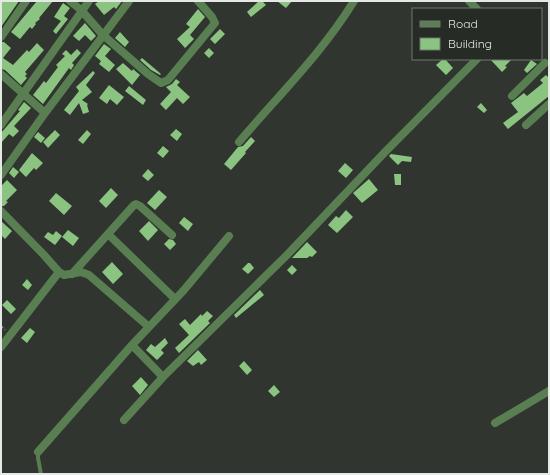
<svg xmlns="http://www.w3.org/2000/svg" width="550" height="475" font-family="Quicksand,sans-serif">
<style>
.building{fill:#8ac480}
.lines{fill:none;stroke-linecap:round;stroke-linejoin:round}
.path{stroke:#8e938e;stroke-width:1.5;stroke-dasharray:3 2;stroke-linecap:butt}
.service{stroke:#597e52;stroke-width:4}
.minor{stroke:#597e52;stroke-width:8}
</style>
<rect width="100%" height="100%" fill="#30352f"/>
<!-- building -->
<path class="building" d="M1,1h18l-18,26z
M37,1h16l-14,17 1,1 -5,4 1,1 -4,5 -2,-2 -10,12 -9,-7z
M99,1h23l-6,8 -2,-2 -10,8 -9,-11z
M259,1h3l4,4 -15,12 -4,-5z
M277,1h15l-6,7z
M63,3l7,5 -6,8 4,3 -12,15 -3,-3 8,-10 -7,-4z
M198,9l7,8 -15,18 4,4 -9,9 -8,-9 13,-12 -4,-3z
M85,23l11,13 -5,5 -6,-6 -6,6 -6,-5z
M220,29l5,5 -10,10 -5,-5z
M120,32l9,10 -4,5 -10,-9z
M1,42h3l7,6 -8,10 10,7 14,-15 2,2 8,-9 7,7 -19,22 2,2 -2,2 2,2 -6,7 -16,-15 -4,-1z
M104,44l7,5 -6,7 10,9 -6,7 -10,-8 2,-3 -6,-5z
M209,48l5,5 -5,5 -5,-5z
M77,49l4,4 -9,10 2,2 -3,5 -2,-2 -26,36 -10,-9 11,-14 2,2 12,-16 -2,-2 9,-9 -3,-2 4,-4 5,5z
M142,58l12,10 7,6 -1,1 -9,-5 -11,-10z
M443,59h2l8,9 -7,7 -10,-10z
M490,59h22l-7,7 2,1 -5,5z
M531,60l6,4 -10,9 -3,-3z
M123,63l9,8 1,-2 7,6 -8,10 -16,-16z
M93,71l2,2 -9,12 6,7 -10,8 6,4 -1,1 2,7 -6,2 -4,-11 -9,12 -6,-5 15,-19 -3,-4z
M546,75l3,3v18l-41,33 -5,-6 15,-11 -7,-9 13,-10 3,3 16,-13 -3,-3z
M176,79l4,3 -3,3 13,12 -7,7 -6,-6 -11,12 -6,-6 11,-12 -5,-5 6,-3z
M109,85l15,12 -7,8 -7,-6 -3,5 -8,-6z
M129,86l17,14 -3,5 -18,-14z
M24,102l7,6 -17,18 5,5 -6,6 -4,-3 -8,9v-10l19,-22 -2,-1z
M481,103l6,7 -3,3 -7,-6z
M176,129l6,5 -5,7 -7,-6z
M55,130l5,5 -12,13 -5,-6z
M87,130l4,4 -8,10 -5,-4z
M38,132l7,6 -4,5 -7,-6z
M251,137l4,4 -10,11 1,1 -15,17 -7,-6 14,-17 5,-1z
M163,146l6,5 -6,7 -6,-5z
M32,153l11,10 -7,7 -2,-2 -8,9 -7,-7z
M391,154l21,3 -1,5 -9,-1 -4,4 -9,-9z
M345,163l8,7 -7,8 -8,-7z
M13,167l6,5 -5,6 -5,-5z
M148,169l6,6 -6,6 -6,-5z
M394,174h7v11h-6z
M369,179l9,11 -16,13 -9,-10z
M7,180l10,10 -11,11 2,1 -4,4h-3v-20z
M111,188l7,7 -12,13 -7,-7z
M159,190l8,7 -12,13 -8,-7z
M56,193l16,13 -8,9 -15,-14z
M346,210l7,7 -16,16 -9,-8 8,-9 3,2z
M184,217l9,7 -5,7 -9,-8z
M1,221l11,10 -7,8 -4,-4z
M149,221l9,9 -10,11 -9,-10z
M68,230l11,8 -6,8 -11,-9z
M56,231l6,5 -7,9 -11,-8 4,-5 5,3z
M169,239l4,1 3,4 -6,6 -6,-6z
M307,242l10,10 -5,5 -2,-1 -3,2h-15z
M112,262l11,12 -10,10 -11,-12z
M248,263h2l4,5 -6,6 -6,-5z
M292,265l5,5 -5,5 -5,-5z
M27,279l5,6 -4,5 -6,-5z
M260,290l4,5 -28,23 -2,-3z
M7,300l9,9 -5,5 -9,-9z
M207,311l6,5 -5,5 2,2 -31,30 -4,-5 14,-13 -10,-11 6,-5 5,6 11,-11 1,2z
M30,328l5,4 -8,11 -6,-5z
M165,338l3,5 -7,7 3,3 -7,7 -11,-10 5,-6 4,3z
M198,350l9,10 -6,5 -2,-3 -6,4 -6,-5z
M244,361l8,9 -5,5 -8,-9z
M141,377l7,8 -8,10 -8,-9z
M274,385l6,7 -6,5 -6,-6z"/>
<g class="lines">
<!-- path -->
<path class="path" d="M1,326l4,4"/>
<!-- service -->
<path class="service" d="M38,452v6l3,16"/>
<!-- minor -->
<path class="minor" d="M70,1l11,9 22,25 45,39 13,9 7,-3 47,-57 -3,-6 -14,-16
M469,1l8,8
M1,37l25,-36
M1,74l44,39
M512,96l33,-33
M1,125l88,-124
M526,125l23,-21
M239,142c39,-46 84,-90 115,-141
M1,175l44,-62 84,-112
M1,211l43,44 15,17 5,3 17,-3 8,3 60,52 -17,18 -94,107
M108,234l67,65
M72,274l62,-69 2,-1 4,2 32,29
M149,327l35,-37 45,-54
M132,345l31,32
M1,347l58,-75
M124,420l39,-43 123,-121 100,-105 91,-92
M495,423l54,-32"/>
</g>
<!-- border -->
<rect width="550" height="475" fill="none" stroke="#e5e9e5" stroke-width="4"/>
<!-- legend -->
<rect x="412" y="8" width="130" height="52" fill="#262b25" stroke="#727772"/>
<rect x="420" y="21" width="20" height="6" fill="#597e52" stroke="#727772"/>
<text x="448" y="28" font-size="12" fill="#e5e9e5">Road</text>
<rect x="420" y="38" width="20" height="12" fill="#8ac480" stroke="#727772"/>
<text x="448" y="48" font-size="12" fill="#e5e9e5">Building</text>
</svg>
